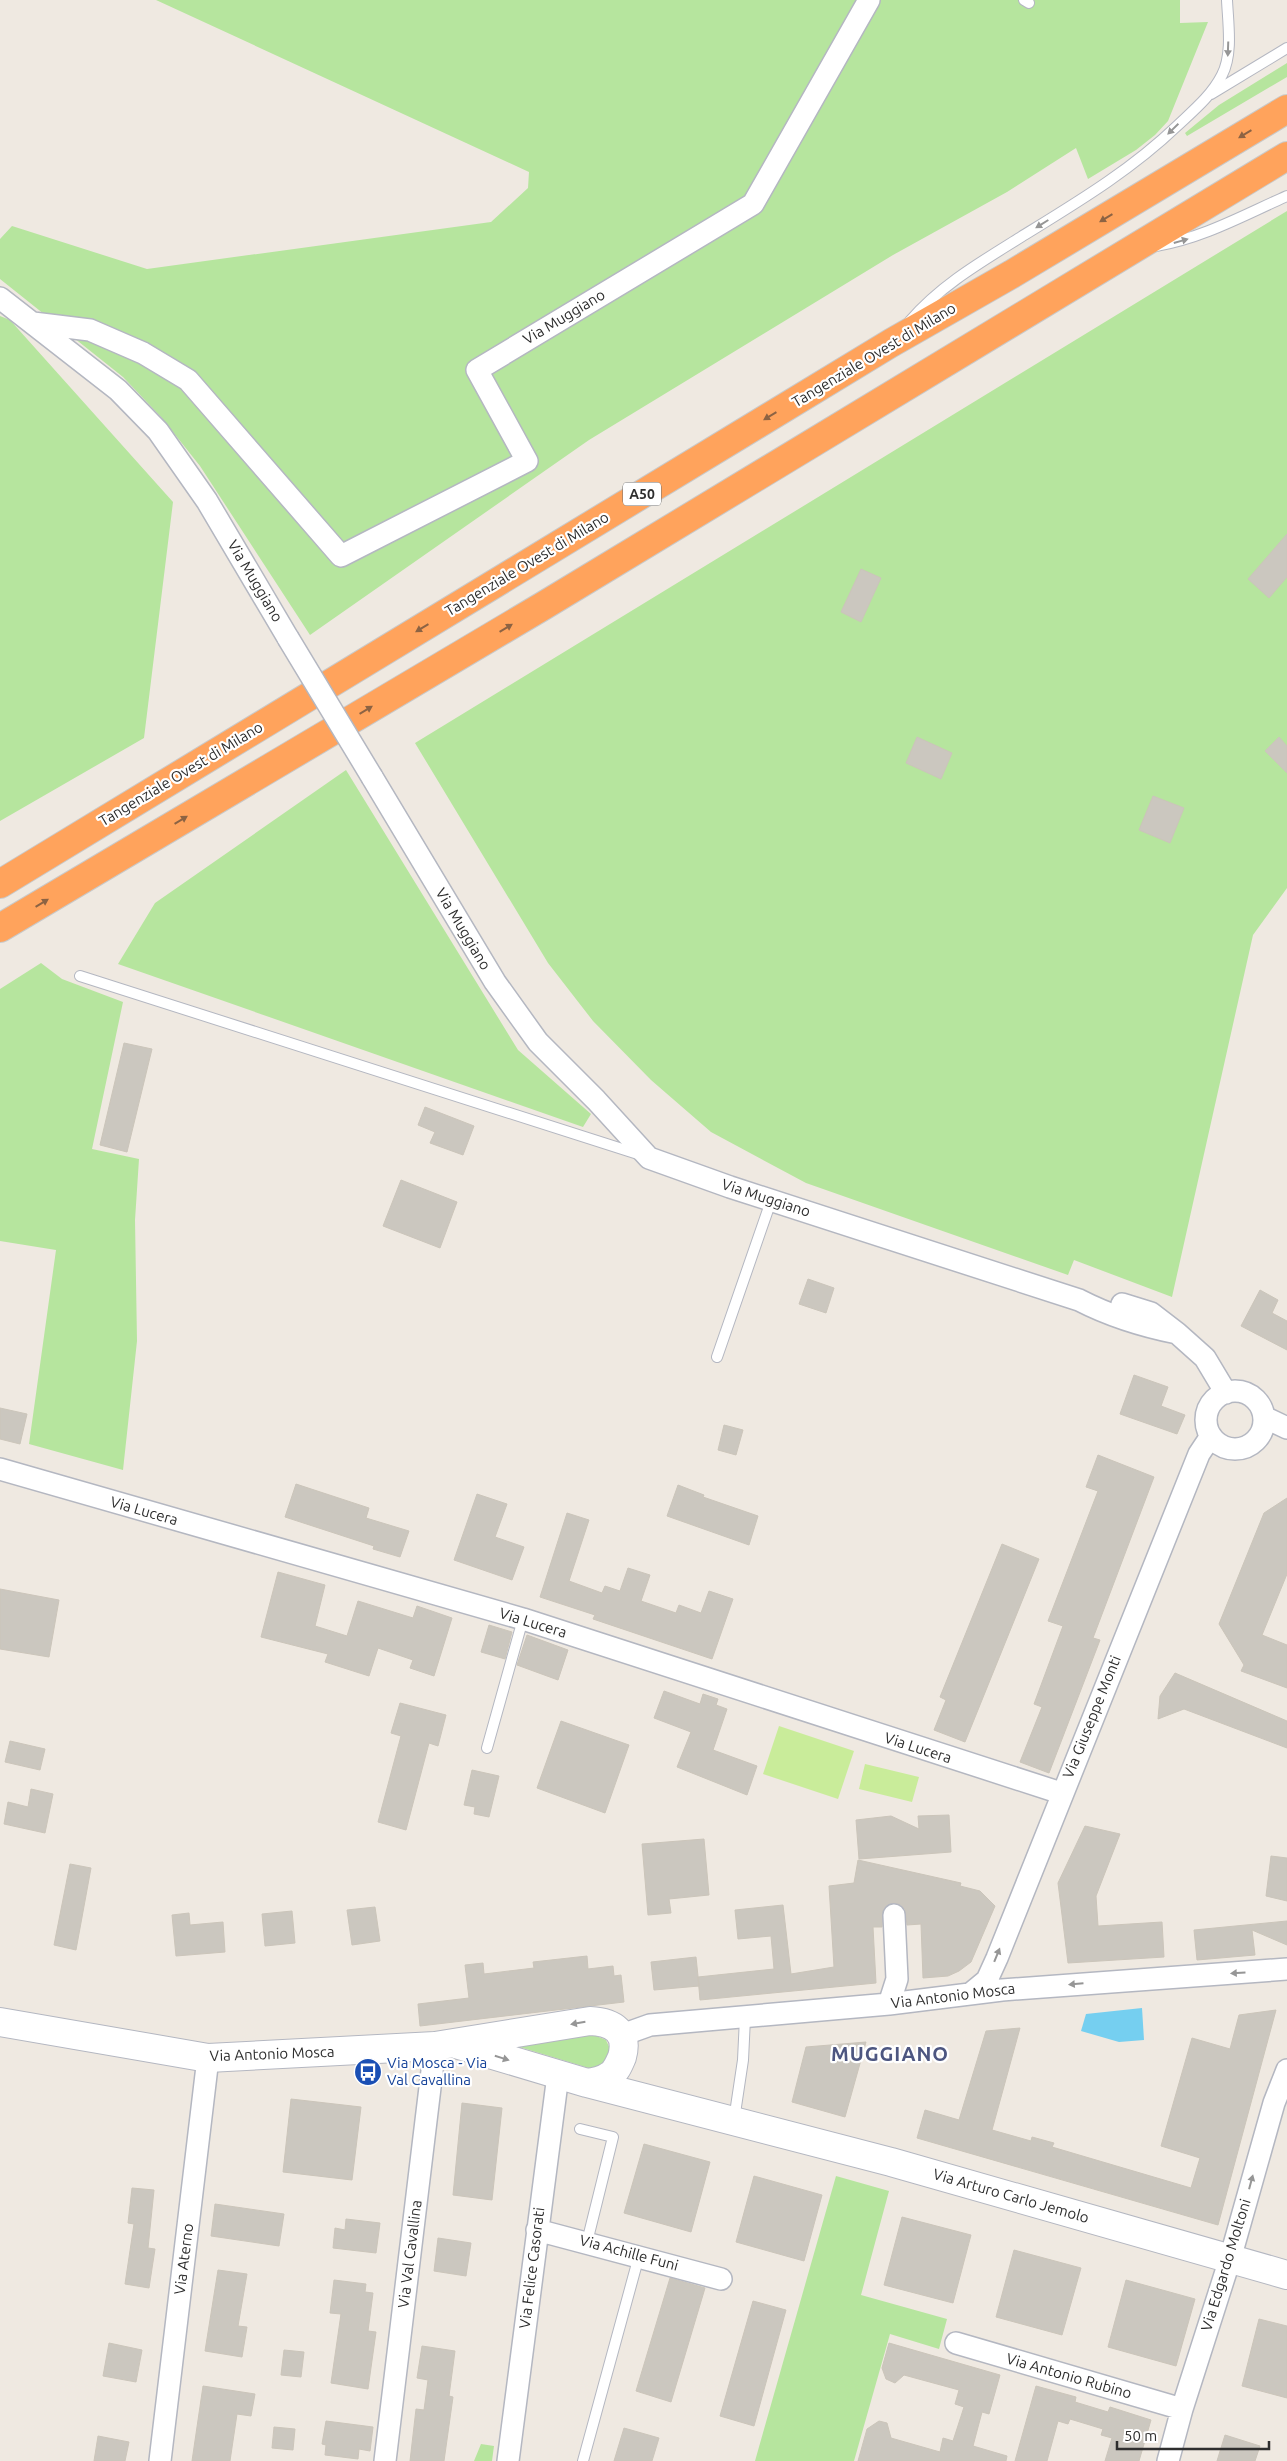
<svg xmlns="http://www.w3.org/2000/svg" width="1287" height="2461" font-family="Ubuntu,sans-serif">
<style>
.green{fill:#b6e59e}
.pitch{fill:#c9ec9a}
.water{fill:#75cff0}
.building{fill:#cbc7bf;stroke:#cbc5ba}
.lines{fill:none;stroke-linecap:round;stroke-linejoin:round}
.lane-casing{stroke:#b4b7c1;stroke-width:12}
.street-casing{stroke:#b4b7c1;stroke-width:24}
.secondary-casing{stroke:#b4b7c1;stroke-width:30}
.highway-casing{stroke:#c9c9c9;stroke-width:30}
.lane{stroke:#fff;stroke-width:10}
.street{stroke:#fff;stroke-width:21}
.secondary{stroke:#fff;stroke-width:28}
.highway{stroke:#ffa35c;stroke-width:28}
.street-bridge-casing{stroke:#b4b7c1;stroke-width:24;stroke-linecap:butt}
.street-bridge{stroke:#fff;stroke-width:21}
.oneway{fill:#969696}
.oneway2{fill:#8c6343}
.labels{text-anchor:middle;stroke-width:4.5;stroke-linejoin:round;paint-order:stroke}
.shield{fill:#fff;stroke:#6d6d6d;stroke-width:1}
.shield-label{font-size:14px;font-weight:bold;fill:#2e2e2e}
.street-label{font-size:15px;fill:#2e2e2e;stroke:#fff}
.transit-label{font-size:15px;fill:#164399;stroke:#fff;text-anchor:start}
.district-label{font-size:20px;font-weight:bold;letter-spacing:1px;fill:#4d5680;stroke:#fff}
</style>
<rect width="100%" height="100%" fill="#efe9e1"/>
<!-- green -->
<path class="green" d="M156,0h1024v23l28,-1 -40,99 -13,14 -19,15 -48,29 -12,-31 -69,44 -114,63 -304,185 -279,195 -110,-169 -39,-49 -38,-40 -123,-98v-40l12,-13 135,43 344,-47 37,-34 1,-16z
M1287,63v14l-100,59 -2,-3 34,-28z
M1287,211v677l-34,47 -81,362 -98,-37 -6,15 -262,-92 -95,-51 -60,-52 -58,-59 -45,-58 -133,-220z
M0,316l10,4 163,182 -29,236 -144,83z
M346,770l172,280 73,64 -8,13 -465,-163 37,-61z
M41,963l21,16 61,23 -31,147 47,10 -4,61 2,121 -14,129 -94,-26 27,-194 -56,-9v-252z
M594,2035l12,5 5,11 -6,15 -13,3 -76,-23 3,-3z
M836,2176l53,15 -28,104 86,24 -8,30 -49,-15 -36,127h-99z
M481,2444l13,2 -2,15h-18z"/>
<!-- pitch -->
<path class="pitch" d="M779,1726l75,25 -16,48 -75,-25z
M865,1764l54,13 -7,25 -53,-13z"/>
<!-- water -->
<path class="water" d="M1142,2008l2,32 -25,2 -38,-11 5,-17z"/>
<!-- building -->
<path class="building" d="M1287,534v43l-18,21 -21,-19z
M861,569l20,9 -20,44 -20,-10z
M917,737l35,16 -11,26 -35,-16z
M1279,737l8,9v27l-22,-22z
M1153,796l31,12 -14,35 -31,-13z
M124,1043l28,6 -25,103 -27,-7z
M425,1107l49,19 -11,29 -33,-12 5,-11 -17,-7z
M401,1180l56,22 -17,46 -57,-22z
M808,1279l26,9 -8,25 -27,-9z
M1260,1290l18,10 -6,13 15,8v29l-46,-24z
M1134,1375l34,12 -7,19 24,9 -8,19 -57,-20z
M0,1408l27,6 -7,30 -20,-5z
M724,1425l19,5 -7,25 -18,-5z
M1098,1455l56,22 -61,161 7,2 -51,133 -29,-11 22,-55 -8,-3 29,-78 -15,-5 50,-130 -12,-4z
M296,1484l73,24 -3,10 43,13 -9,26 -27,-8 1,-3 -89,-29z
M678,1485l26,10 -1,2 55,19 -9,29 -82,-29z
M477,1494l30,10 -12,33 29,10 -12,33 -58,-20z
M1287,1498v76l-25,61 25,10v43l-46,-17 3,-6 -25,-41 45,-111z
M567,1513l22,7 -20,61 33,12 3,-7 15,5 8,-23 22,7 -9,26 35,12 3,-8 22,8 8,-22 24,8 -21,60 -119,-40 2,-4 -55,-18z
M1002,1544l37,15 -74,183 -31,-12 12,-30 -6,-3z
M278,1572l47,13 -10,41 32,10 11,-35 55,17 4,-12 35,12 -18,58 -24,-8 3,-8 -35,-12 -9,28 -44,-14 3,-8 -67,-17z
M0,1589l59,11 -10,57 -49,-8z
M489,1625l23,7 -7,27 -24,-7z
M527,1635l41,15 -10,30 -41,-15z
M1175,1673l112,48v27l-103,-39 -26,10 2,-23z
M664,1691l36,13 3,-10 15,5 -2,6 11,4 -14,41 44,16 -10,29 -70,-28 14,-35 -37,-14z
M400,1703l46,12 -8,31 -9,-3 -23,87 -28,-8 23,-86 -10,-3z
M561,1721l68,24 -24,68 -68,-25z
M10,1741l35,8 -5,21 -35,-8z
M472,1770l27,6 -10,41 -15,-3 1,-7 -11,-2z
M31,1789l22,5 -8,39 -41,-9 4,-22 20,5z
M949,1815l2,37 -92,7 -3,-39 35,-4 28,13 -1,-13z
M1085,1826l35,8 -24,62 2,30 64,-4 2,35 -96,6 -10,-80z
M704,1839l5,56 -40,4 2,14 -23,2 -6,-71z
M1271,1856l16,2v43l-21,-5z
M858,1860l103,23 -1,3 20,5 15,15 -24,56 -12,9 -11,5 -25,2 -2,-54 -14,1 -2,-16 -6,-5 -6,-1 -10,7 -1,17h-9l3,56 -176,17 -2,-23 76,-8 -3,-33 -33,3 -3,-29 48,-5 8,69 43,-7 -5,-81 25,-3z
M70,1864l21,4 -15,82 -22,-5z
M375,1907l5,34 -28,4 -5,-35z
M292,1911l3,32 -30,3 -3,-32z
M189,1913l1,12 33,-3 2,30 -49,4 -4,-41z
M1287,1921v24l-35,-15 3,25 -58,5 -3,-30z
M587,1956l1,13 25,-3 1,10 7,-1 3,27 -204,24 -2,-22 51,-6 -4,-33 18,-2 1,11 50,-6 -1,-6z
M696,1957l3,29 -45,4 -3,-28z
M1276,2010l-58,215 -301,-87 8,-28 34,10 27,-89 34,-3 -28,102 39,11 1,-4 22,6 -2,4 139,41 9,-30 -39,-12 31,-108 38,11 9,-34z
M866,2042l-21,75 -53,-15 14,-55z
M291,2099l70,8 -9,73 -69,-8z
M462,2103l40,5 -10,92 -39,-5z
M644,2144l66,18 -19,70 -67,-19z
M754,2176l68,19 -18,66 -68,-19z
M132,2188l22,2 -6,58 7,1 -6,39 -24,-4 9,-60 -6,-1z
M215,2204l69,10 -5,32 -68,-10z
M902,2217l69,18 -18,68 -69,-18z
M346,2219l34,4 -4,30 -43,-5 2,-20 10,2z
M438,2238l33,5 -5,33 -32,-5z
M1014,2250l67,18 -19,67 -66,-18z
M218,2270l29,4 -9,52 9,1 -5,30 -37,-6z
M670,2278l35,10 -34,114 -35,-11z
M334,2280l32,4 -1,8 8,1 -5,38 8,1 -8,57 -37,-6 10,-69 -11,-1z
M1126,2280l69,19 -19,67 -68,-19z
M753,2301l33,9 -32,116 -34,-10z
M1259,2319l28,7v72l-45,-12z
M109,2343l33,7 -6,32 -33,-6z
M889,2343l111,32 -11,39 -7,-2 -9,34 34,10 -1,5h-148l9,-32 12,-8 8,2 4,15 49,14 3,-14 10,3 11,-34 -9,-3 4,-14 -55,-15 -9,8 -9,-4 -4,-11z
M422,2346l33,5 -6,45 4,1 -9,64h-34l6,-52 8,1 4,-30 -11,-2z
M284,2350l20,2 -3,25 -20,-2z
M203,2386l52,8 -4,22 -14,-2 -7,47h-38z
M1036,2386l40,11 -1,5 33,10 2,-5 41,13 -12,41h-34l7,-23 -11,-3 2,-6 -33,-10 -2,5 -10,-3 -11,40h-32z
M326,2421l47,6 -3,24 -11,-2 -1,10 -33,-4 1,-10 -4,-1z
M274,2427l21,2 -2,21 -21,-2z
M624,2428l35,10 -7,23h-38z
M1225,2435l35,11 -5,15h-38z
M98,2436l31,6 -4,19h-31z"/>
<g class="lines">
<!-- lane casing -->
<g class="lane-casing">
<path id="lane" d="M1024,0l5,3
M1211,94l76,-46
M1156,246c47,-8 88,-31 131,-50
M910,321c31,-36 71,-59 111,-84 55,-34 109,-66 156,-111 17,-16 35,-31 45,-51 11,-21 6,-52 5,-75
M80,976l561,179
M717,1357l54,-156
M487,1748l36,-129
M734,2120l9,-60 2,-42
M580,2129l33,8 -26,105
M583,2461l56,-205"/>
</g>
<!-- street casing -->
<g class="street-casing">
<path id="street" d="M0,298l118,92 40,41 49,70 81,137
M33,323l57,7 53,23 45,27 153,176 186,-95 -50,-91 276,-166 116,-204
M372,777l123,205 43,60 58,58 53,58 81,29 349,113c31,16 63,26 98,33
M1122,1304l29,9 26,20 28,25 21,35
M1206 1420a29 29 0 1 1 58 0a29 29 0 1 1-58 0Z
M1264,1417l23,11
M0,1469l523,150 538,174
M970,1994l17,-14 10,-22 202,-504 12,-18
M889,2004l8,-25 -3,-64
M622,2035l28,-10 239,-21 113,-14 285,-21
M537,2230l184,49
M956,2343l226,66
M160,2461l48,-403
M385,2461l50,-415
M508,2461l50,-386
M1168,2461l14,-52 48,-150 44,-156 13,-33"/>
</g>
<!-- secondary casing -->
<g class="secondary-casing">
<path id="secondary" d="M0,2022l208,36 227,-12 155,-25c23,1 39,11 32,36 -3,7 -6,15 -13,19 -7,5 -14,6 -22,7
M456,2044l131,39 304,79 396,113"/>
</g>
<!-- highway casing -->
<g class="highway-casing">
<path id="highway" d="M0,884l891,-541 121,-69 275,-165
M0,928l543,-322 744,-450"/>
</g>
<!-- lane -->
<use href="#lane" class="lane"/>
<!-- street -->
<use href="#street" class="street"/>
<!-- secondary -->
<use href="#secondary" class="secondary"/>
<!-- highway -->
<use href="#highway" class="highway"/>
<!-- street-bridge casing -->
<g class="street-bridge-casing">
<path id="street-bridge" d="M288,638l84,139"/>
</g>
<!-- street-bridge -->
<use href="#street-bridge" class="street-bridge"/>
</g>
<!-- one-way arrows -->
<defs><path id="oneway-solid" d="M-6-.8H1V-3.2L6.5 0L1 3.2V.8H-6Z" transform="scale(1.25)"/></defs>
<g class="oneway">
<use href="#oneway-solid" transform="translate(1228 49) rotate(92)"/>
<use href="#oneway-solid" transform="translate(1173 129) rotate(136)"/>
<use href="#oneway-solid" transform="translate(1042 224) rotate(148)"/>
<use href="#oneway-solid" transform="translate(1181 241) rotate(-16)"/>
<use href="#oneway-solid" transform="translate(997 1955) rotate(-68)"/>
<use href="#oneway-solid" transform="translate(1238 1973) rotate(177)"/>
<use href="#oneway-solid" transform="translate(1076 1984) rotate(175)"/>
<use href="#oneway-solid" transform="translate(578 2023) rotate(170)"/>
<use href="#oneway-solid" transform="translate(502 2058) rotate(17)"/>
<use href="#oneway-solid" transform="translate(1251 2182) rotate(-75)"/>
</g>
<g class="oneway2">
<use href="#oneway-solid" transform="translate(1245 134) rotate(149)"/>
<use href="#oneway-solid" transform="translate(1106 218) rotate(149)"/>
<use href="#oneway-solid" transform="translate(770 416) rotate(149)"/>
<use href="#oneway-solid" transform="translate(422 628) rotate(149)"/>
<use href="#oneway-solid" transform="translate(506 628) rotate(-31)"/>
<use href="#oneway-solid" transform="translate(366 710) rotate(-31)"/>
<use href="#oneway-solid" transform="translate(181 820) rotate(-31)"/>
<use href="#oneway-solid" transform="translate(42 903) rotate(-31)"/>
</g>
<!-- icons -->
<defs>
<g id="bus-disc" transform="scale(1.4375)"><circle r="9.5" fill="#1a4fb4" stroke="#fff"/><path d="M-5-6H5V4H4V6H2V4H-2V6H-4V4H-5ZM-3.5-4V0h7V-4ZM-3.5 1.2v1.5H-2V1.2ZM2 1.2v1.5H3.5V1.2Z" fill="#fff"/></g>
</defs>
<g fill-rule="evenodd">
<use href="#bus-disc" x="368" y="2072"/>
</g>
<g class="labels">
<!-- shield labels -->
<rect class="shield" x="623" y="482.5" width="38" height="23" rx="4"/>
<g class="shield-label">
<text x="642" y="499">A50</text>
</g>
<!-- street labels -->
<g class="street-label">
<text transform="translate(564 317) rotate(-31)" y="5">Via Muggiano</text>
<text transform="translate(874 355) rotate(-31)" y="5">Tangenziale Ovest di Milano</text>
<text transform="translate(527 564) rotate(-31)" y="5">Tangenziale Ovest di Milano</text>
<text transform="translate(255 581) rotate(59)" y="5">Via Muggiano</text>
<text transform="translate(181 774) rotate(-31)" y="5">Tangenziale Ovest di Milano</text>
<text transform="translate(463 929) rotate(59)" y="5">Via Muggiano</text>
<text transform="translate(766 1198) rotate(18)" y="5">Via Muggiano</text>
<text transform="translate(144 1511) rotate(16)" y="5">Via Lucera</text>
<text transform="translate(533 1623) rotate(17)" y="5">Via Lucera</text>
<text transform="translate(1092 1717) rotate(-68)" y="5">Via Giuseppe Monti</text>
<text transform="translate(918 1748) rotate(18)" y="5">Via Lucera</text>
<text transform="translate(953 1996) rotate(-7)" y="5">Via Antonio Mosca</text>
<text transform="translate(272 2054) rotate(-2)" y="5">Via Antonio Mosca</text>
<text transform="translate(1011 2196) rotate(16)" y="5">Via Arturo Carlo Jemolo</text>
<text transform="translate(629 2253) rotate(15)" y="5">Via Achille Funi</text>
<text transform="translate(410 2254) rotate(-83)" y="5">Via Val Cavallina</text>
<text transform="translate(184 2259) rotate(-83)" y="5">Via Aterno</text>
<text transform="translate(1226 2265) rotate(-73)" y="5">Via Edgardo Moltoni</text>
<text transform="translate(532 2268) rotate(-83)" y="5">Via Felice Casorati</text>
<text transform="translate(1069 2376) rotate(16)" y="5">Via Antonio Rubino</text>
</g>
<!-- transit labels -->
<g class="transit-label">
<text x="387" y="2068">Via Mosca - Via<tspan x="387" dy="17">Val Cavallina</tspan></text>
</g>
<!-- district labels -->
<g class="district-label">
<text x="890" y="2061">MUGGIANO</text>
</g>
</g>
<!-- scale -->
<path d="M1117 2441v8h152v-8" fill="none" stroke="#2e2e2e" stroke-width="2.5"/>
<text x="1124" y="2441" font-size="15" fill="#2e2e2e" stroke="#ffffff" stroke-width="4" paint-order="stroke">50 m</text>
</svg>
